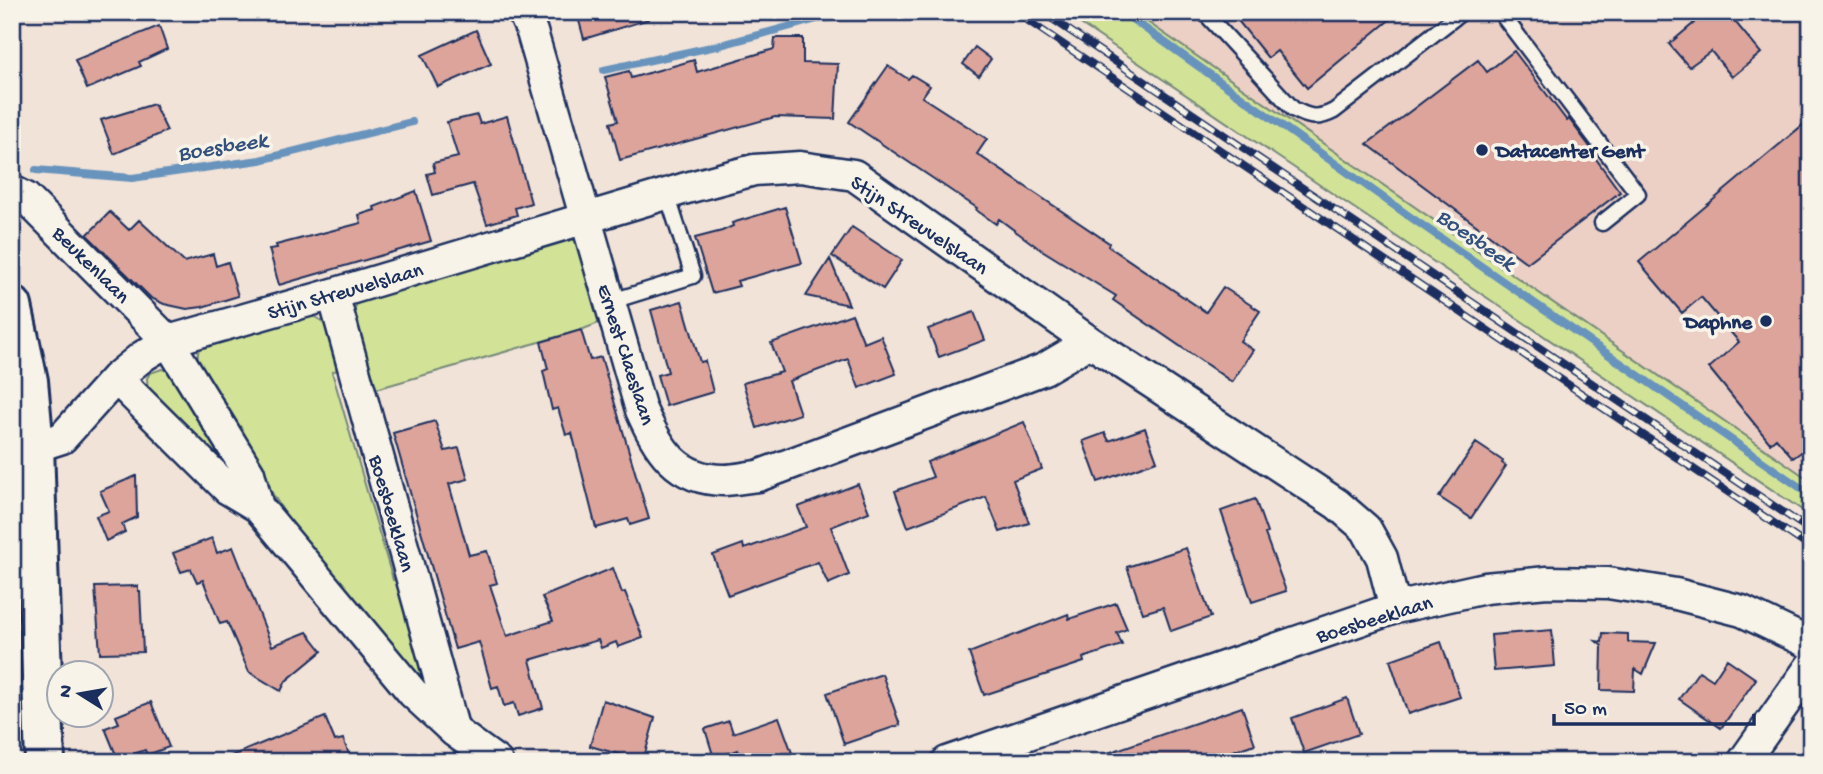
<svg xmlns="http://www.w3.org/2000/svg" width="1823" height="774" font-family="'Gochi Hand',sans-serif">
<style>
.built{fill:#ecd0c6}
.green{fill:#d2e397;stroke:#76897a;stroke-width:2}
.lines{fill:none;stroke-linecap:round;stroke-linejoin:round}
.stream{stroke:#6793bc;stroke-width:8}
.building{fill:#dda49b;stroke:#1b2f5e;stroke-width:2}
.lane-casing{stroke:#1b2f5e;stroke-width:19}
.street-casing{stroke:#1b2f5e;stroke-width:35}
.secondary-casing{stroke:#1b2f5e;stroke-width:44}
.lane{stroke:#f7f3e8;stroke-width:14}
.street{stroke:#f7f3e8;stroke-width:30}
.secondary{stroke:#f7f3e8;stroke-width:38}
.rail-casing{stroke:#1b2f5e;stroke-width:8}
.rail{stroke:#f7f3e8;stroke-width:5;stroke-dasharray:16;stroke-linecap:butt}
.poi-dot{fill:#1b2f5e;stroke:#f7f3e8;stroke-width:2.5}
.labels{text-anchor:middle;stroke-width:7;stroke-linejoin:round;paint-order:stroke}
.poi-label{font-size:21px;font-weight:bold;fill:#1b2f5e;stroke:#f7f3e8;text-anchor:start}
.street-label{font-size:21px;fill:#1b2f5e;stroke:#f7f3e8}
.water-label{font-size:23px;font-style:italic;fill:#34507d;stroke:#f7f3e8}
</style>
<rect width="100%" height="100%" fill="#f2e3d9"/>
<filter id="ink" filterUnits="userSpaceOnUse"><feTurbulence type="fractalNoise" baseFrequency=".0143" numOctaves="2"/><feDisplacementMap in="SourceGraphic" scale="14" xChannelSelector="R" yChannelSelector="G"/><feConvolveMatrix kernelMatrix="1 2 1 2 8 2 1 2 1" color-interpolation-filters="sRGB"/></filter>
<g filter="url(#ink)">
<!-- built -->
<path class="built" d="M1133,12h678v469z"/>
<!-- green -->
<path class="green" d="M1063,12h70l678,469v35z
M571,239l7,2 26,80 -23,9 -212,61 -17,-76 5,-11 8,-6z
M307,315c25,2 27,33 34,53l-9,4 61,208 8,-2 30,104 -7,4 -109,-129 -33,-48 -81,-132 -4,-16 2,-15z
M162,369l7,2 69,104 -6,5 -84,-88 -1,-14 3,-5z"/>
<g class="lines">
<!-- stream -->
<path class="stream" d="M1122,12l287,204 402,279
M604,70l117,-25 96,-26 72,-7
M36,170l96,8 128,-18 152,-38"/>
</g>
<!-- building -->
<path class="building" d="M594,12h54l1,7 -65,20 -6,-22z
M1231,12h168l-92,76 -30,-37 -9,7z
M1685,12h42l34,41 -29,24 -21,-26 -22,16 -20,-23 25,-21z
M159,26l8,23 -28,13 2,4 -54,23 -12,-29z
M476,30l15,34 -53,23 -16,-32z
M775,38h28v25l35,1 -3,55 -60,-2 -155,43 -10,-37 8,-2 -13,-44 24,-6 2,7 63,-18 3,12 77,-23z
M975,47l16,12 -12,17 -16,-12z
M1514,51l53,70 2,-2 27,36 -2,1 26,36 -93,71 -160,-119 111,-84 9,12z
M888,66l20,13 4,-4 18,11 -8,11 65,42 -10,15 132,89 -1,3 98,66 17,-25 37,24 -20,30 13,9 -21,32 -119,-82 3,-4 -79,-49 -38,-28 -3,5 -20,-14 1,-2 -128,-86z
M154,104l13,27 -53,23 -13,-34z
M477,115l3,9 27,-8 24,87 -16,5 2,7 -30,9 -14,-40 -40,11 -6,-21 8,-2 -2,-9 25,-6 -11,-35z
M1811,118v327l-18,13 -17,-20 -6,5 -61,-75 30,-26 -38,-45 -19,16 -43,-51z
M416,191l15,50 -152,44 -10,-36 8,-1 -1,-3 85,-22 -2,-8 16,-5 -1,-3z
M785,207l17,56 -65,18 2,5 -27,7 -17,-55 27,-7 11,-5 -1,-3z
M110,212l19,18 10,-10 45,42 29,-8 3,12 12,-4 10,34 -36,11 -15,2 -23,-5 -13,-6 -64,-63z
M852,227l50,33 -19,29 -51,-33z
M830,259l19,46 -43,-9z
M682,301l18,61 5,-1 8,31 -47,14 -9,-31 11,-3 -17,-62z
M974,312l11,28 -46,17 -11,-28z
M852,314l12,29 17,-7 15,38 -37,14 -11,-29 -59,22 11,33 -43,14 -14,-45 39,-11 -11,-29z
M581,330l9,30 11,-3 48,162 -19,6 -2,-6 -32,9 -24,-95 -6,2 -8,-27 -6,2 -9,-39 5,-2 -7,-27z
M435,421l10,30 14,-3 9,31 -19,5 20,71 18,-4 10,32 -7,2 17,51 46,-15 -11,-24 71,-29 9,25 3,-1 18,46 -25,9 -2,-5 -15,6 -3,-8 -68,20 13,48 -25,8 -4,-13 -10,3 -6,-20 -6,2 -13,-46 -24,7 -62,-216z
M1024,422l18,47 -29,11 16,43 -29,9 -14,-35 -78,30 -13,-36 38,-14 -6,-15z
M1145,428l12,33 -59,21 -15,-41 22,-8 4,8z
M1476,443l27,18 -1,2 4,3 -35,52 -32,-21z
M136,476l1,41 -15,7 3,8 -19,9 -10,-25 13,-5 -9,-20z
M858,484l11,28 -38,15 18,48 -21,9 -10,-22 -90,33 -15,-40 30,-11 1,5 62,-22 -8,-20z
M1255,499l12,34 -2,1 21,57 -34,11 -31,-91z
M212,538l5,15 16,-6 39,99 35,-14 15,19 -36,30 -5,10 -32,-19 -22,-50 -7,2 -17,-44 -6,2 -6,-13 -10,3 -8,-19z
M1186,548l25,69 -40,14 -8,-24 -20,6 -16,-46z
M138,586v5h2l3,61 -43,1 -5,-66z
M1116,603l11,26 -10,4 5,12 -39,13 1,4 -100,33 -15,-42 99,-39 1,5z
M1552,630l3,36 -61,5 -3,-36z
M1603,633l25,1v8l28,1 -13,31 -8,-5 -1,22 -33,-1 1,-44 -6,-5 6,1z
M1441,642l19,55 -52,17 -18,-54z
M1727,659l29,20 -35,49 -42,-29 20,-28 14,9z
M882,674l18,51 -56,19 -17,-51z
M1347,698l12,36 -55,19 -12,-35z
M603,700l52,18 -12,43 -53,-15z
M151,702l18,45 -22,8 -2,-5 -27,10 -13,-32 14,-5 -3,-7z
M1242,707l13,37 -57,18h-107l-1,-3z
M325,717l10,24 8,-2 9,23h-135z
M779,717l13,36 -26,9h-25l-3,-12 -24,8 -9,-29 24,-8 4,12z"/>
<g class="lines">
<!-- lane casing -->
<g class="lane-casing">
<path id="lane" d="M1204,12l89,97c15,8 24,11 41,2l128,-99
M1500,12l138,182 -36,29
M609,302l84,-26 -26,-82"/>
</g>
<!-- street casing -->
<g class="street-casing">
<path id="street" d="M523,12l9,20 109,378c17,38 35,70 83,70 11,0 23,-3 34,-4l286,-107 46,-27
M12,191l14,7 142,143 81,132 9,34
M333,294l121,437 43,31
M116,378l112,111 30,18 155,186 41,38
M34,447l28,-9 54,-60 27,-22 25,-15 165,-47 350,-105 71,-19 46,-3 54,8 236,167 247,162 29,25 16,29 13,50
M947,762l448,-154 90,-20 62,-6 61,1 68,11 66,17 69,33
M1743,762l68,-96"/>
</g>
<!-- secondary casing -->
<g class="secondary-casing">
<path id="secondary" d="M12,306l16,75 6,66 11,315"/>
</g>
<!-- lane -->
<use href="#lane" class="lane"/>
<!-- street -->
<use href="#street" class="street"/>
<!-- secondary -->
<use href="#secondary" class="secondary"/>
<!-- rail casing -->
<g class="rail-casing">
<path id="rail" d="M1015,12l796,536
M1042,12l769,519"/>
</g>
<!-- rail -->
<use href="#rail" class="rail"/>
</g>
</g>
<!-- markers -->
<g class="poi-dot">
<circle cx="1482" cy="150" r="7"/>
<circle cx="1766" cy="321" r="7"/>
</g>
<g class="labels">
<!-- poi labels -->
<g class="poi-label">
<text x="1496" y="157">Datacenter Gent</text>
<text x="1752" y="328" text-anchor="end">Daphne</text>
</g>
<!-- street labels -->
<g class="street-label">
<text transform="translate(920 224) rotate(34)" y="7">Stijn Streuvelslaan</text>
<text transform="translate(92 264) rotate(45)" y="7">Beukenlaan</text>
<text transform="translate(345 290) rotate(-16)" y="7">Stijn Streuvelslaan</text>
<text transform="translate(627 354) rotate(72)" y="7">Ernest Claeslaan</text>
<text transform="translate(393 513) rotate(74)" y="7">Boesbeeklaan</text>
<text transform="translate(1374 618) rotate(-17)" y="7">Boesbeeklaan</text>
</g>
<!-- water labels -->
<g class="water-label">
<text transform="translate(222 145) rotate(-9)" y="8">Boesbeek</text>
<text transform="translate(1477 238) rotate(35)" y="8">Boesbeek</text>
</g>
</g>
<!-- margin -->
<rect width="1823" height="774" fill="none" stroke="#f7f3e8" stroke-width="42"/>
<rect x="21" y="21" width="1781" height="732" fill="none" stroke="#1b2f5e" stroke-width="2.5" filter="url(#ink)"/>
<!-- north arrow -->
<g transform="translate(80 694) rotate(281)"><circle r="33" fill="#f7f3e8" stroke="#9fa5b1" stroke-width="2"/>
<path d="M0-5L12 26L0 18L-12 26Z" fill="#1b2f5e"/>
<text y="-10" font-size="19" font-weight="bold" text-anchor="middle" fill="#1b2f5e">N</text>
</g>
<!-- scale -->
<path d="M1554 714v10h200v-10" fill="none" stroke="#1b2f5e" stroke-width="3.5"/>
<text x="1564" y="714" font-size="21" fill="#1b2f5e" stroke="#f7f3e8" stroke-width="5" paint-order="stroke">50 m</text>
</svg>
